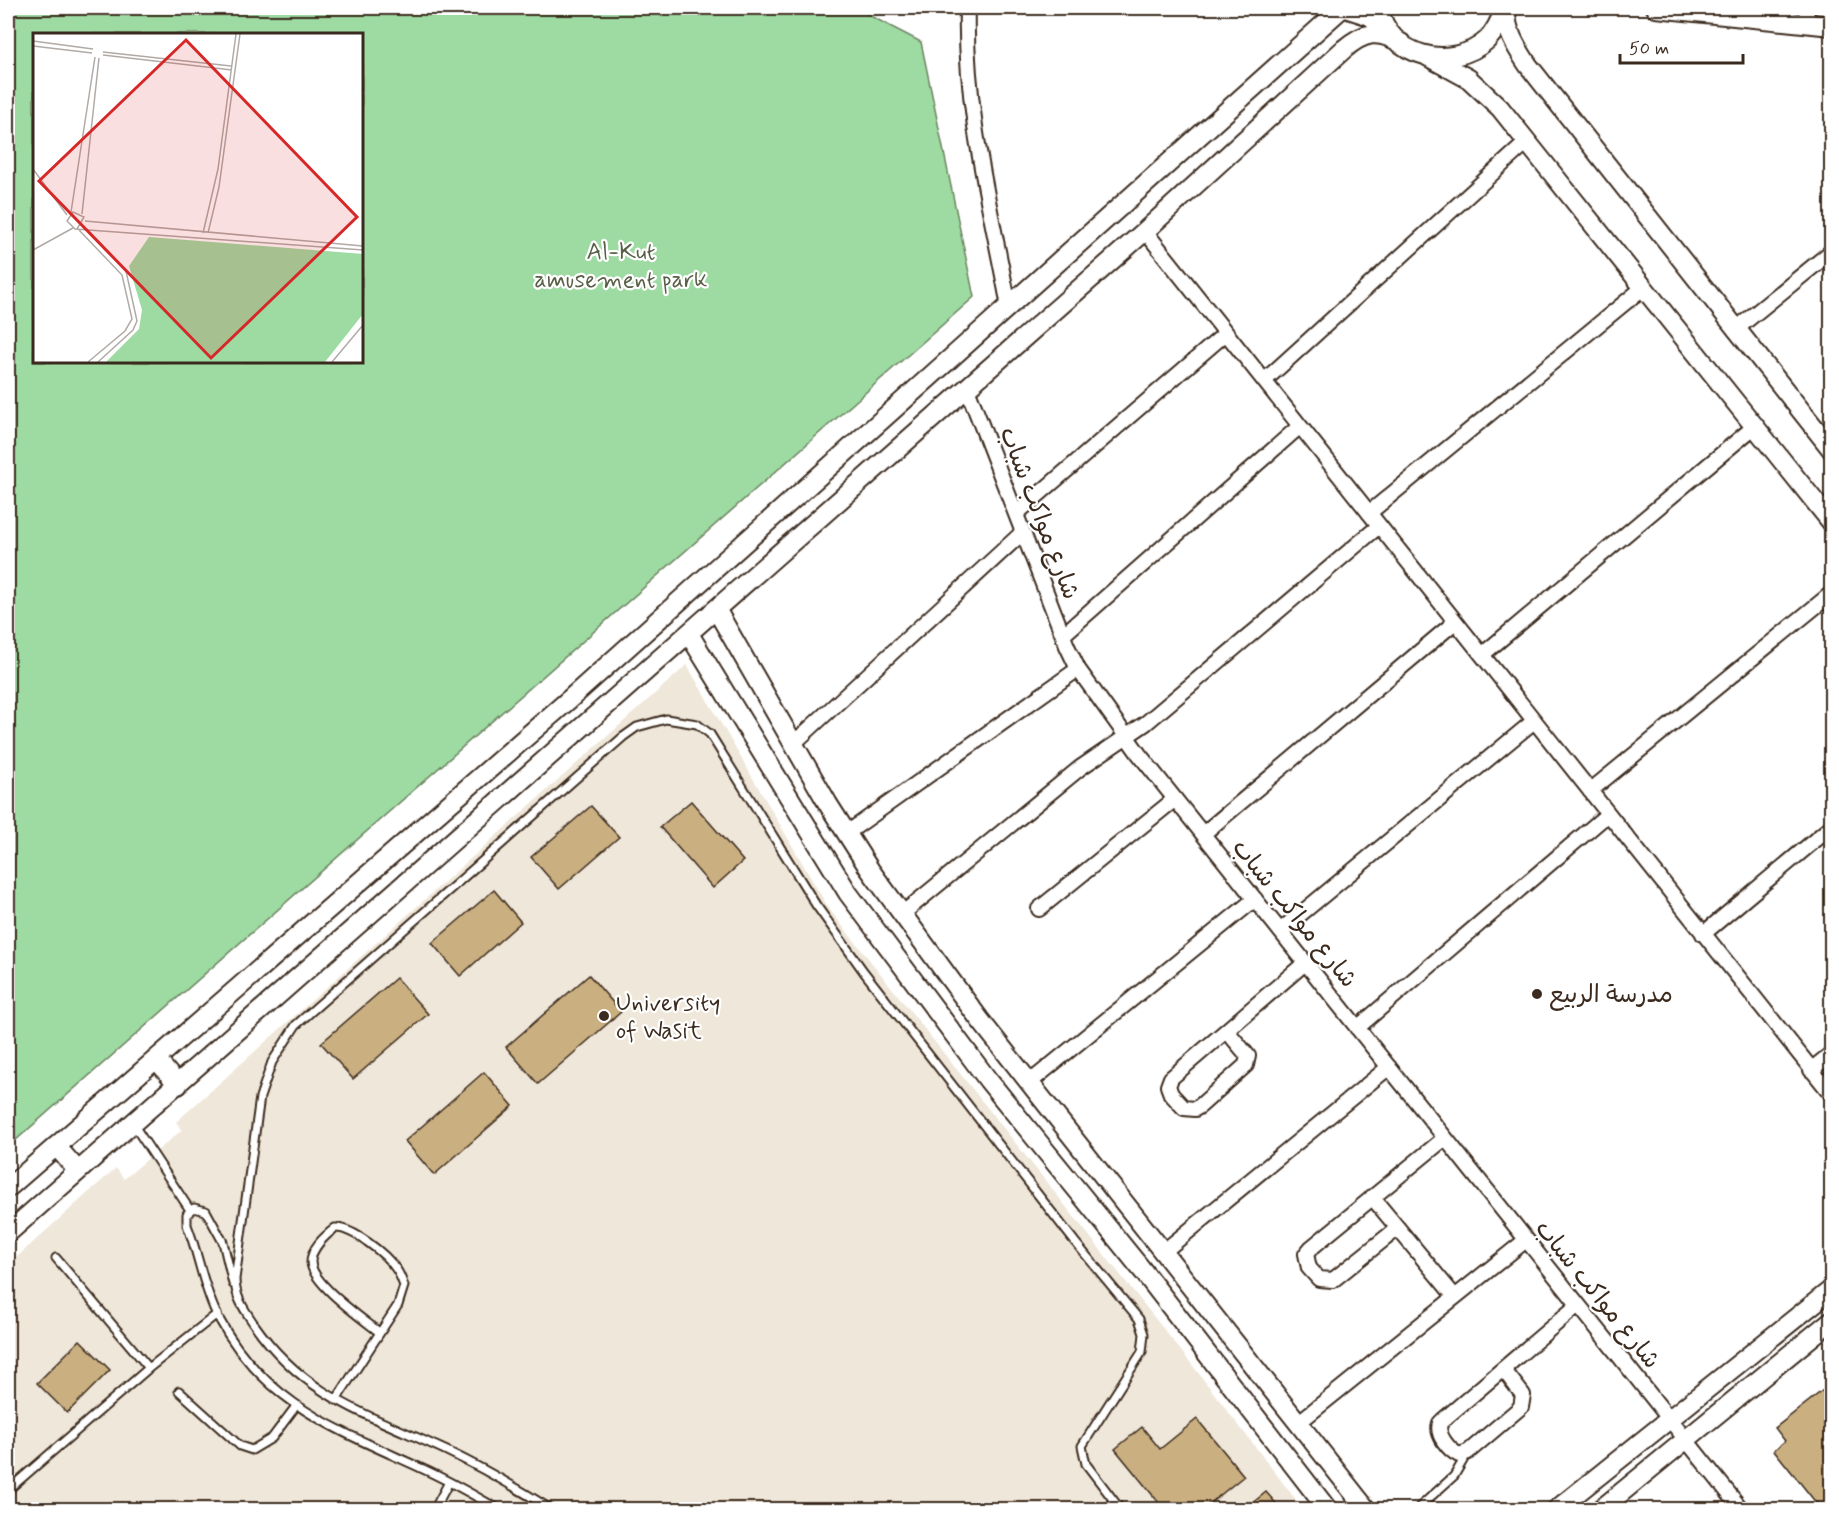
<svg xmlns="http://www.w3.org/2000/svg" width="1839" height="1517" font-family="Mynerve,'Playpen Sans Arabic',sans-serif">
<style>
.built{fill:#efe7d9}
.green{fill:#9edba2;stroke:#6c8260;stroke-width:1.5;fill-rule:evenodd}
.building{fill:#caaf80;stroke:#3b2a1e;stroke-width:1.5}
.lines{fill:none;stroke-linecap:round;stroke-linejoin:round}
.service-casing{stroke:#3b2a1e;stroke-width:11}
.minor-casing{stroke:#3b2a1e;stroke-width:18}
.tertiary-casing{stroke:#3b2a1e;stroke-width:22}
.service{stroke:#fff;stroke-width:7}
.minor{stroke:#fff;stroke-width:14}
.tertiary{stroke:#fff;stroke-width:18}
.poi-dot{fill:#3b2a1e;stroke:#fff;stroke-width:2}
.labels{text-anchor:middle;stroke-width:4.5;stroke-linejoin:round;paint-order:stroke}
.park-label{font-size:24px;fill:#595f46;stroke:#fff}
.street-label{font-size:24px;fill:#3b2a1e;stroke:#fff}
.poi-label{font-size:24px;fill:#3b2a1e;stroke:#fff;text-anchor:start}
.inset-road{fill:none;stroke:#b1aaa5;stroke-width:1.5}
.view{fill:#d62828;fill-opacity:0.15;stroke:#d62828;stroke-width:3}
.inset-edge{fill:none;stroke:#3b2a1e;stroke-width:3}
</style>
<rect width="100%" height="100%" fill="#fff"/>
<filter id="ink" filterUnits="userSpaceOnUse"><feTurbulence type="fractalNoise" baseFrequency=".0167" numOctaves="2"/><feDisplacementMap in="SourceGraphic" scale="12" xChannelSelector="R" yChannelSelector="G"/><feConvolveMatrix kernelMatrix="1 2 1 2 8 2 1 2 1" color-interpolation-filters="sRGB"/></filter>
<g filter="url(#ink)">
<!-- built -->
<path class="built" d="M687,665l142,244 364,457 110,143h-1295v-244l108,-97 8,11 58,-49 -6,-8z"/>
<!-- green -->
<path class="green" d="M8,8h847l66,34 53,255 -966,850zM34,34h328v328h-328z"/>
<!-- building -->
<path class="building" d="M691,801l52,60 -30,27 -53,-61z
M591,806l28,31 -60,52 -28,-32z
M494,890l27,32 -61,54 -28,-33z
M589,975l32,37 -83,72 -32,-37z
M396,978l32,36 -75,65 -32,-36z
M484,1072l29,34 -79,69 -29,-34z
M80,1340l30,30 -43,43 -30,-30z
M1832,1383v126h-11l-47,-59 11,-9 -10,-13z
M1197,1419l47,57 -41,33h-39l-49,-60 27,-22 18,22z
M1266,1492l15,17h-36z"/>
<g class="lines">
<!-- service casing -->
<g class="service-casing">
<path id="service" d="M133,1124l57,86
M56,1258l93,110
M233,1284l-10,-42 -17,-31 -12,-3 -7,6v11c12,30 16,63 31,92 47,88 121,113 205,152 27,12 52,27 77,41
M179,1391l61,55 12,4 20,-12 24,-32
M336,1400l62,-95 6,-19c-2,-5 -4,-12 -8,-17 -10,-15 -44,-42 -61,-41 -10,8 -24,20 -24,34 0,21 52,57 68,70
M8,1490l141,-122 68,-54
M434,1510l15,-28
M552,1510c-33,-21 -68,-41 -103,-58 -78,-37 -143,-53 -195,-128 -10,-15 -19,-27 -19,-45l25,-182 12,-35 24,-37 327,-288 14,-10 29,-8 31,5 13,10 106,171 48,67 211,270 64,77 5,15 -2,18 -60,94 4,18 35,46
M1416,1510l38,-34 14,-24"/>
</g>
<!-- minor casing -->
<g class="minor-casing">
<path id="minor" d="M967,8c-3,100 24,201 42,299
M1806,24l1,-16
M1145,231l687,864
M1735,330l97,-79
M1264,381l264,-240
M967,388l100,258 11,23 61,85 603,756
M1369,513l275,-226
M1016,514l210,-181
M1063,635l237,-209
M1482,655l273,-229
M794,743l229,-211
M1590,791l242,-198
M847,833l231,-164
M1203,834l252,-212
M1039,909l136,-110
M902,914l178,-146 66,-45 233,-197
M1280,931l254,-210
M1703,934l129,-108
M1357,1028l251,-214
M1227,1031l21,25 -2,9 -46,41 -5,3 -11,-1 -13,-14 -3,-8 3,-8 134,-115
M1811,1070l21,-17
M1029,1083l226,-184
M1372,1197l83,100
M1398,1228l-65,52 -14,-1 -10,-11 -3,-14 5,-6 134,-110
M1163,1252l226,-185
M1503,1369l20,26 -2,12 -53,45 -9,3c-10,-5 -23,-20 -19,-32l3,-3 135,-115
M1298,1423l228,-183"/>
</g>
<!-- tertiary casing -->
<g class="tertiary-casing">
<path id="tertiary" d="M1345,8l25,8 16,12
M1379,8c8,49 73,64 108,32 9,-9 14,-21 18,-32
M1506,8c-1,22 10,39 22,57l304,385
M1656,8l176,18
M1427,56l42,23 31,29 332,415
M716,609l112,195 42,66 41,56 69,94 387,490
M689,634l159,259 140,187 155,191 185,239
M156,1059l22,26
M56,1146l22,25
M8,1188l564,-491 770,-689
M8,1233l1137,-1002 199,-182c20,-17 34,-20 57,-6
M1556,1510l276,-221
M1600,1510l232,-190"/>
</g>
<!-- service -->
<use href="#service" class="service"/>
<!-- minor -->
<use href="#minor" class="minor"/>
<!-- tertiary -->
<use href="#tertiary" class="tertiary"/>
</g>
</g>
<!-- markers -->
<g class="poi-dot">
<circle cx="1537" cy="994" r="6"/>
<circle cx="604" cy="1016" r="6"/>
</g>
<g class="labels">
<!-- park labels -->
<g class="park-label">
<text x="621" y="259">Al-Kut<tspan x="621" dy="28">amusement park</tspan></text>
</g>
<!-- street labels -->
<g class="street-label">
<text transform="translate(1040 513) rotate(69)" y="8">شارع مواكب شباب</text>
<text transform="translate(1295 913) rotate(51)" y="8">شارع مواكب شباب</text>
<text transform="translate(1598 1294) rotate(51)" y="8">شارع مواكب شباب</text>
</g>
<!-- poi labels -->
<g class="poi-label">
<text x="1549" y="1002">مدرسة الربيع</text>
<text x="616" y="1010">University<tspan x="616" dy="28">of Wasit</tspan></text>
</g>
</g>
<!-- overview -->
<g transform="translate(33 33)">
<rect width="330" height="330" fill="#fff"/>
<path d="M116,204l214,17v60l-38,48h-219l33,-33 3,-19 -13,-44z" fill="#9edba2"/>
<path class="inset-road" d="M0,8l60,8M0,13l59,7M70,19l128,14M70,22l129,15M0,136l34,46M38,179l24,-155M49,181l17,-156M52,188l278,25M44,196l7,-12 -11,-5 -6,9 8,8 288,21M54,196l39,42 11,50 -4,9 -35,32M46,197l43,45 10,44 -7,12 -37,31M170,200l15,-64 18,-135M175,200l11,-46 21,-153M0,217l40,-22M299,329l31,-37"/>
<path class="view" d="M153,7l171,177 -146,141 -172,-177z"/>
<rect width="330" height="330" class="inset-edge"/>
</g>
<!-- margin -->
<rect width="1839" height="1517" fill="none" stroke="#fff" stroke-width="30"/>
<rect x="15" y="15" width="1809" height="1487" fill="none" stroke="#3b2a1e" stroke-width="2" filter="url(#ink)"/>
<!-- scale -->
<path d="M1620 54v9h123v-9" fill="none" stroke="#3b2a1e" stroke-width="3"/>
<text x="1629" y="54" font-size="18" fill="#3b2a1e" stroke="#ffffff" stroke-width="4.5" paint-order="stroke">50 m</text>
</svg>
